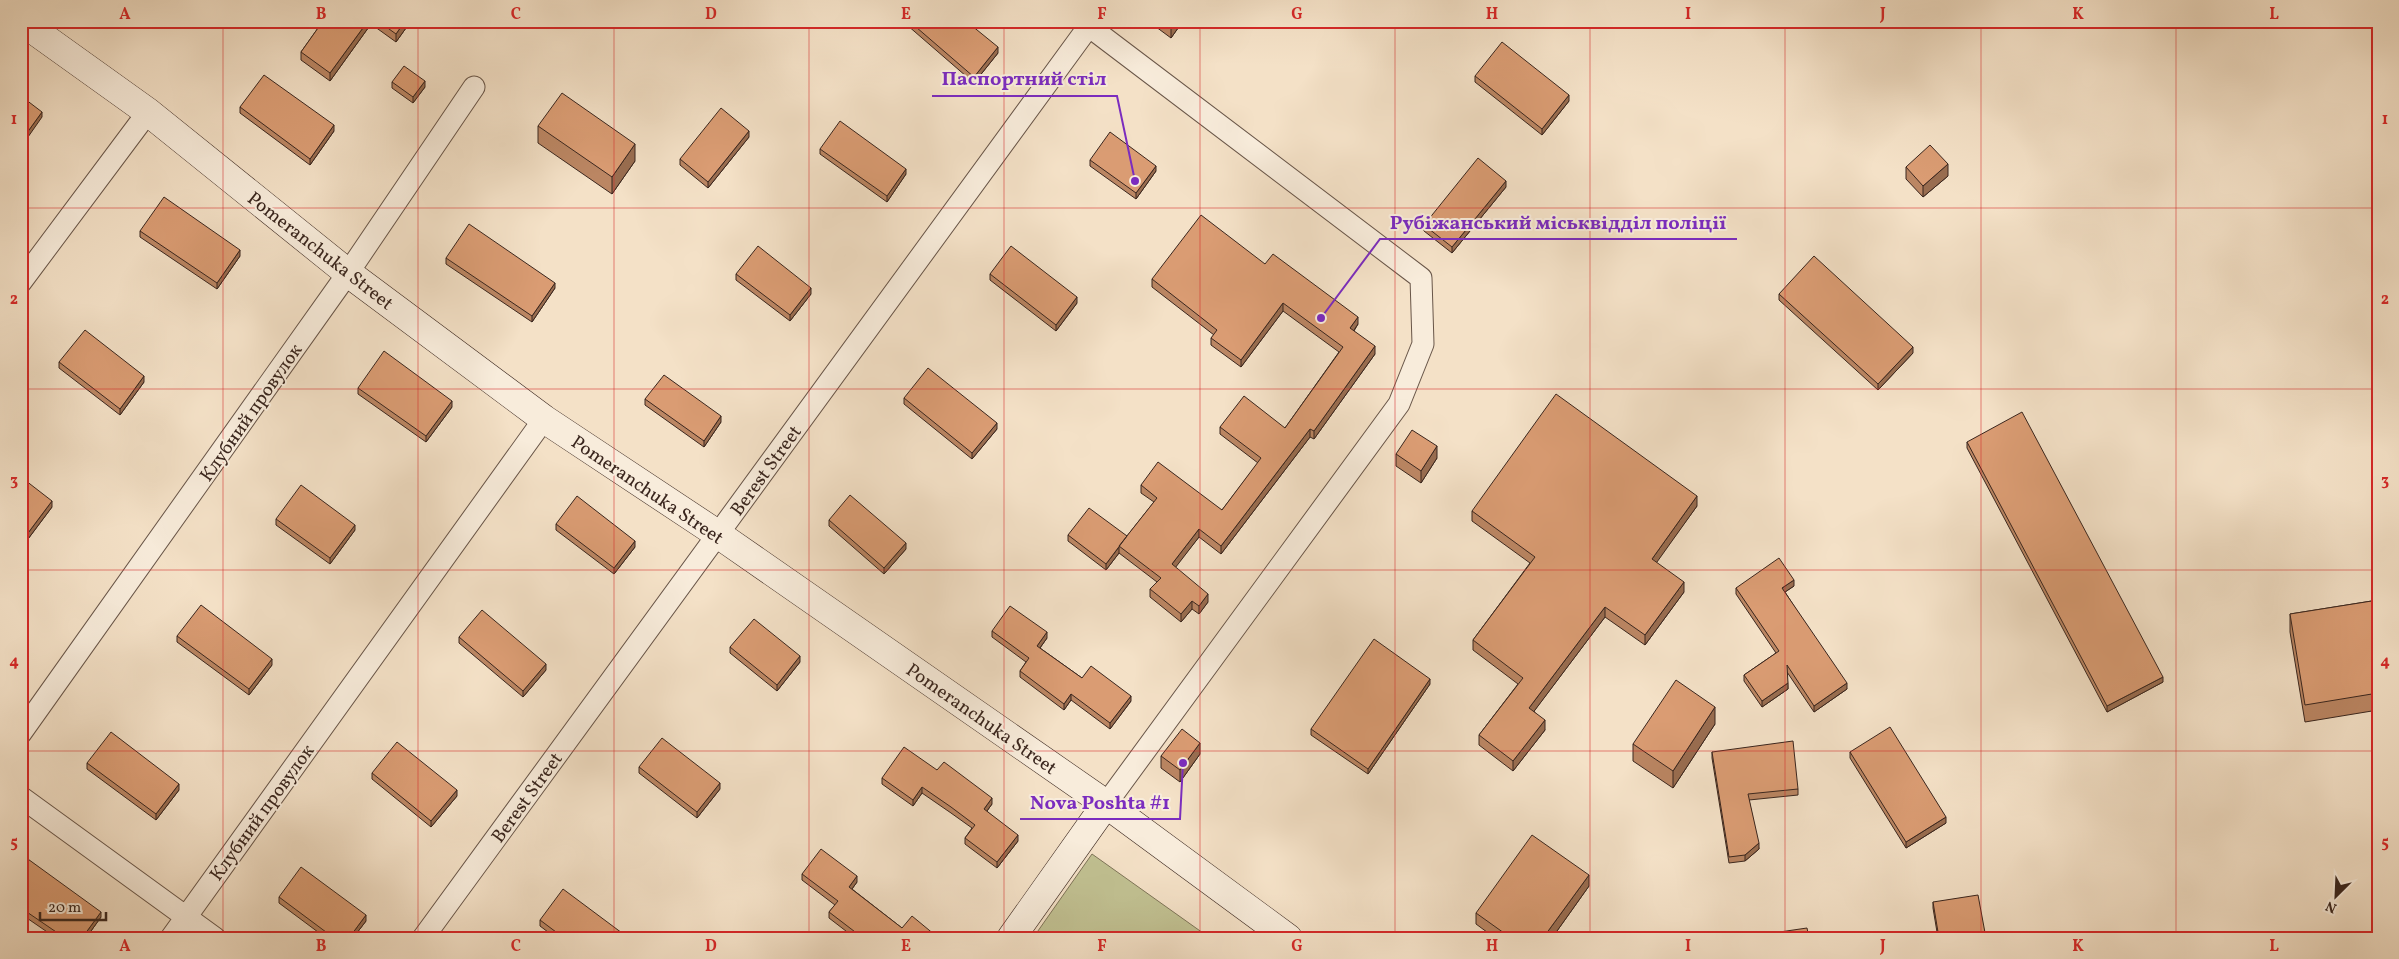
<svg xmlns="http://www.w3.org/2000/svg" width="2399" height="959" font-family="Vollkorn,serif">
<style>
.green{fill:#c1c192;stroke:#7e7458}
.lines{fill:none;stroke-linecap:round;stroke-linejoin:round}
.street-casing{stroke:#685548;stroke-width:23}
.secondary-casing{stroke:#3a261e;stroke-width:29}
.street{stroke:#f8ecdb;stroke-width:21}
.secondary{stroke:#f8ecdb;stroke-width:28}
.wall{fill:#bb8663;stroke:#3a261e}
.shaded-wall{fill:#996d50;stroke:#3a261e}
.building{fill:#da9c73;stroke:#3a261e}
.grid{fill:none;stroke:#d62828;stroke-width:1;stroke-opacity:0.55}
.labels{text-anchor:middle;stroke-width:4;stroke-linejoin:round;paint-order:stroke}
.street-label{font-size:19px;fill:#3a261e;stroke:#f8ecdb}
.leader{fill:none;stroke:#7b2cbf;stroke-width:2}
.callout-dot{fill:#7b2cbf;stroke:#f8ecdb;stroke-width:2}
.callout-label{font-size:20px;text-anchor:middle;font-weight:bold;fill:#7b2cbf;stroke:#f8ecdb;stroke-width:4;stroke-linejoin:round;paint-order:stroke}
.neatline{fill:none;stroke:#d62828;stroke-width:2}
.grid-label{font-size:16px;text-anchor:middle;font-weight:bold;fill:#d62828}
</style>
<rect width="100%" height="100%" fill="#f4e1c7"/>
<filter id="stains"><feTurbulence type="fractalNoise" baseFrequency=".004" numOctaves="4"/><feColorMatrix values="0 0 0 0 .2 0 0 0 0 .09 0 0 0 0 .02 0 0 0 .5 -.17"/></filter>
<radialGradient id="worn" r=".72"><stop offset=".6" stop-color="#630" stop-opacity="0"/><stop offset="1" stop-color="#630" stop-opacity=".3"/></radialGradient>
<!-- green -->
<path class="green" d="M1092,854l118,84h-177z"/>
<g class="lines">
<!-- street casing -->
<g class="street-casing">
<path id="street" d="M1082,21l339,257 2,66 -24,60 -293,400
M21,282l127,-170
M21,733l327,-460 126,-186
M21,797l194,141
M171,938l373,-519
M423,938l666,-912"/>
</g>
<!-- secondary casing -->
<g class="secondary-casing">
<path id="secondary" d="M21,21l127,91 200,161 196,146 175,116 387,269 182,134
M1011,938l95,-134"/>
</g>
<!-- street -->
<use href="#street" class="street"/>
<!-- secondary -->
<use href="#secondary" class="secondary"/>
</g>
<!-- wall -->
<path class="wall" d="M323,21h88l-15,21 -25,-18 -41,57 -29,-21v-8z
M907,21h59l32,32 -24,30 -67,-58z
M1148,21h35l-12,17z
M1475,76l94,25 -27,34 -67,-53z
M392,82l33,5 -12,16 -21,-15z
M240,107l94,24 -24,34 -70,-52z
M538,126l97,35 -23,33 -74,-51z
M749,137l-41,51 -28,-23v-6z
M820,149l86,25 -19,28 -67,-48z
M1090,160l66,11 -20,28 -46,-33z
M1906,167l42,9 -25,21 -17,-18z
M1506,187l-54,66 -28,-22v-6z
M140,231l100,25 -23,33 -77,-52z
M446,258l109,30 -23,34 -86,-58z
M1265,264l93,60 -4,7 21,23 -61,85 -4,-2 -89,117 -22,-17 -24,30 33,35 -9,12 -7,-5 -11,13 -31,-25v-8l7,-7 -38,-29 -13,17 -38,-29v-6l59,1 27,-34 -13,-9v-8l81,25 36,-47 -38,-29v-7l65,1 54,-76 -56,-41 -42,56 -30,-22v-7l3,-3 -62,-48v-8z
M736,274l75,20 -21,27 -54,-41z
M990,274l87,29 -21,28 -66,-51z
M1779,294l134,59 -35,37 -99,-90z
M59,362l85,20 -24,33 -61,-47z
M358,388l94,19 -26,35 -68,-48z
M904,398l93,31 -25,30 -68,-55z
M645,399l76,23 -17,25 -59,-42z
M1967,442l196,240 -56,30 -140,-264z
M1396,454l41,4 -16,25 -25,-17z
M21,477l31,30 -24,32 -7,-5z
M1697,506l-41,56 28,30 -39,53 -40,-28 -71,94 11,19 -32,41 -34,-26v-10l39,-51 -45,-34v-10l57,-77 -58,-42v-10z
M276,519l79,11 -25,34 -54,-39z
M829,520l77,29 -22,25 -55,-48z
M556,524l79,23 -21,27 -58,-44z
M1794,586l-9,6 62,97 -33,23 -27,-40 1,17 -26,18 -18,-26v-6l32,-22 -40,-59v-6z
M2378,600v110l-73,12 -15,-90v-18z
M992,631l55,7 -7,10 42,30 49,23 -21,28 -39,-29 -7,10 -44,-33v-6l6,-9 -34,-25z
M177,636l95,29 -23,30 -72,-53z
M459,637l87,33 -23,27 -64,-54z
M730,647l70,15 -23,29 -47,-38z
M1430,684l-62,90 -57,-39v-6z
M1715,724l-42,64 -40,-27v-17z
M1712,752l86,37v6l-49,5 10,49 -14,12 -16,2 -17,-105z
M1850,752l96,71 -40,25 -56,-90z
M1200,754l-20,28 -19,-14v-12z
M87,763l92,27 -23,30 -69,-51z
M639,767l81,22 -23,29 -58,-45z
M937,770l55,34 -5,7 31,30 -21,27 -32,-24v-6l7,-10 -21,-15 -29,-20 -9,13 -31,-22v-6z
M372,773l85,23 -26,31 -59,-48z
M21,854l80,63 -15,21h-30l-35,-24z
M802,874l55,8 -5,7 50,39 33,10h-80l-26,-20v-6l6,-7 -33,-25z
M1589,886l-37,52h-57l-19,-14v-11z
M279,897l87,24 -13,17h-27l-47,-35z
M1933,902l53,36h-48l-5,-30z
M540,920l82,18h-66l-16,-12z"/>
<!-- shaded-wall -->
<path class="shaded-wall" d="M368,21h3v3l-41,57v-8z
M405,21h6l-15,21v-8z
M1174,21h9l-12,17v-12z
M998,47v6l-24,30v-6z
M425,81v6l-12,16v-6z
M1569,95v6l-27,34v-6z
M42,112v5l-21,30v-6z
M334,125v6l-24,34v-6z
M749,131v6l-41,51v-6z
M635,144v17l-23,33v-17z
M1948,164v12l-25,21v-11z
M1156,166v5l-20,28v-6z
M906,169v5l-19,28v-6z
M1506,181v6l-54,66v-6z
M240,250v6l-23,33v-6z
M555,283v5l-23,34v-6z
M811,288v6l-21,27v-6z
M1077,297v6l-21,28v-6z
M1283,303v8l-42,56v-7z
M1358,317v7l-8,12v-8z
M1375,346v8l-61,85v-8z
M1913,347v6l-35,37v-6z
M144,376v6l-24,33v-6z
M452,401v6l-26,35v-6z
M721,416v6l-17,25v-6z
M997,423v6l-25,30v-6z
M1310,429v8l-89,117v-8z
M1437,446v12l-16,25v-12z
M1697,496v10l-45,63v-10z
M52,501v6l-24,32v-6z
M355,525v5l-25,34v-6z
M1199,529v8l-27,35v-8z
M635,541v6l-21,27v-6z
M906,543v6l-22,25v-6z
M1119,547v6l-13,17v-6z
M1794,580v6l-12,8v-6z
M1684,582v10l-39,53v-10z
M1208,594v8l-9,12v-8z
M1192,601v8l-11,13v-8z
M1605,607v10l-76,101v-10z
M1047,632v6l-10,14v-6z
M800,656v6l-23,29v-6z
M272,659v6l-23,30v-6z
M546,664v6l-23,27v-6z
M2163,677v5l-56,30v-6z
M1430,679v5l-62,90v-5z
M1788,683v6l-26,18v-6z
M1847,683v6l-33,23v-6z
M1071,694v6l-7,10v-6z
M1131,696v5l-21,28v-6z
M1715,707v17l-42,64v-17z
M1545,720v10l-32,41v-10z
M1200,743v11l-20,28v-12z
M720,783v6l-23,29v-6z
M179,784v6l-23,30v-6z
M922,787v6l-9,13v-6z
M457,790v6l-26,31v-6z
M992,798v6l-8,11v-6z
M1946,817v6l-40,25v-6z
M1018,835v6l-21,27v-6z
M1759,843v6l-14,12v-6z
M1589,875v11l-37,52h-9z
M857,876v6l-8,11v-6z
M101,912v5l-15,21h-4z
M366,915v6l-13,17h-4z"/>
<!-- building -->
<path class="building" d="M323,21h45l-38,52 -29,-21z
M378,21h27l-9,13z
M909,21h57l32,26 -24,30z
M1164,21h10l-3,5z
M1502,42l67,53 -27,34 -67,-53z
M404,66l21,15 -12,16 -21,-15z
M264,75l70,50 -24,34 -70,-52z
M562,93l73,51 -23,33 -74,-51z
M21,96l21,16 -21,29z
M721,108l28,23 -41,51 -28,-23z
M840,121l66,48 -19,27 -67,-47z
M1110,132l46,34 -20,27 -46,-33z
M1930,145l18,19 -25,22 -17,-19z
M1478,158l28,23 -54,66 -28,-22z
M164,197l76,53 -23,33 -77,-52z
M1201,215l64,49 8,-10 85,63 -8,11 25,18 -61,85 -4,-2 -89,117 -22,-17 -27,35 36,30 -9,12 -7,-5 -11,13 -31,-25 11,-11 -42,-32 38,-48 -16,-13 17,-23 64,48 39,-52 -41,-31 24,-31 41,32 58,-81 -60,-44 -42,57 -30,-22 6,-8 -65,-51z
M469,224l86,59 -23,33 -86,-58z
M758,246l53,42 -21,27 -54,-41z
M1011,246l66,51 -21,28 -66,-51z
M1814,256l99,91 -35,37 -99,-90z
M85,330l59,46 -24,33 -61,-47z
M384,351l68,50 -26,35 -68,-48z
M928,368l69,55 -25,30 -68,-55z
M664,375l57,41 -17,25 -59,-42z
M1556,394l141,102 -45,63 32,23 -39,53 -40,-28 -76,101 16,12 -32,41 -34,-26 44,-57 -50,-38 62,-83 -63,-46z
M2022,412l141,265 -56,29 -140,-264z
M1412,430l25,16 -16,25 -25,-17z
M21,477l31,24 -24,32 -7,-5z
M301,485l54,40 -25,33 -54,-39z
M850,495l56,48 -22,25 -55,-48z
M577,496l58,45 -21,27 -58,-44z
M1089,508l38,28 -21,28 -38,-29z
M1779,558l15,22 -12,8 65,95 -33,23 -27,-41 1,18 -26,18 -18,-26 35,-24 -43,-63z
M2378,600v93l-73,12 -15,-91z
M201,605l71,54 -23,30 -72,-53z
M1010,606l37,26 -10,14 45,32 9,-12 40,30 -21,27 -39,-29 -7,10 -44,-33 9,-13 -37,-27z
M482,610l64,54 -23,27 -64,-54z
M754,619l46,37 -23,29 -47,-38z
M1374,639l56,40 -62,90 -57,-40z
M1676,680l39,27 -42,64 -40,-27z
M1890,727l56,90 -40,25 -56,-90z
M1182,729l18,14 -20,27 -19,-14z
M111,732l68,52 -23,30 -69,-51z
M662,738l58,45 -23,29 -58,-45z
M1793,741l5,48 -50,5 11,49 -14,12 -16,2 -17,-105z
M397,742l60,48 -26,31 -59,-48z
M904,747l33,23 7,-8 48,36 -8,11 34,26 -21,27 -32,-24 10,-13 -24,-18 -29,-20 -9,13 -31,-22z
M1532,835l57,40 -46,63h-32l-35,-25z
M821,849l36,27 -8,11 53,41 10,-12 23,19 -2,3h-70l-34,-26 9,-11 -36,-27z
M21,854l80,58 -19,26h-17l-44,-30z
M301,867l65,48 -17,23h-15l-55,-41z
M563,889l59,44 -3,5h-55l-24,-18z
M1978,895l8,43h-47l-6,-36z
M1807,928l2,10h-50v-3z"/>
<!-- grid -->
<path class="grid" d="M223,21v917M418,21v917M614,21v917M809,21v917M1004,21v917M1200,21v917M1395,21v917M1590,21v917M1785,21v917M1981,21v917M2176,21v917M21,208h2357M21,389h2357M21,570h2357M21,751h2357"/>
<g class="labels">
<!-- street labels -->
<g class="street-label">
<text transform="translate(321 250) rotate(38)" y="7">Pomeranchuka Street</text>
<text transform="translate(250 412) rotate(-55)" y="7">Клубний провулок</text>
<text transform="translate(765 470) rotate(-54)" y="7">Berest Street</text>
<text transform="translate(648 489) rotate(34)" y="7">Pomeranchuka Street</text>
<text transform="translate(982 718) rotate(35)" y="7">Pomeranchuka Street</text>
<text transform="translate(526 797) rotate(-54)" y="7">Berest Street</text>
<text transform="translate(261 812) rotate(-54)" y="7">Клубний провулок</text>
</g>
</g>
<!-- callouts -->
<path class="leader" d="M1135 181L1117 96H932M1321 318L1380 239H1737M1183 763L1180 819H1020"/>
<g class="callout-dot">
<circle cx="1135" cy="181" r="5"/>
<circle cx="1321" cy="318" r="5"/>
<circle cx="1183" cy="763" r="5"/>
</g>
<g class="callout-label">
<text x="1024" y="85">Паспортний стіл</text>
<text x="1558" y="229">Рубіжанський міськвідділ поліції</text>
<text x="1100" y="809">Nova Poshta #1</text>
</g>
<!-- margin -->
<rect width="2399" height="959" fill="none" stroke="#f4e1c7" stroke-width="55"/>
<!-- north arrow -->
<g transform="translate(2336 896) rotate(204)" stroke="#f8ecdb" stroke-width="4" paint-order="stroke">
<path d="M0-4L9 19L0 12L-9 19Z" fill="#3a261e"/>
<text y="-8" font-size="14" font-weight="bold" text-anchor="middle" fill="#3a261e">N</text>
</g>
<!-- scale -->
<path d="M40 912v8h66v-8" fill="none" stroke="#3a261e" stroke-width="2.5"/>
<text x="48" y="912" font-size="15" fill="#3a261e" stroke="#f8ecdb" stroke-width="4" paint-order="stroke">20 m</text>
<rect x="28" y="28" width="2344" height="904" class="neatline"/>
<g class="grid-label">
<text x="125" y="19">A</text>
<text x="321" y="19">B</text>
<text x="516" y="19">C</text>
<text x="711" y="19">D</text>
<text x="906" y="19">E</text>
<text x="1102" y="19">F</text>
<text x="1297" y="19">G</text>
<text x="1492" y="19">H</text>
<text x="1688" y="19">I</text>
<text x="1883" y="19">J</text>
<text x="2078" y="19">K</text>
<text x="2274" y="19">L</text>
<text x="14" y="124">1</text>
<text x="2385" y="124">1</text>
<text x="14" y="304">2</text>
<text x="2385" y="304">2</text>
<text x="14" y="485">3</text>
<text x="2385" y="485">3</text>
<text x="14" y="666">4</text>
<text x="2385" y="666">4</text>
<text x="14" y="847">5</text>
<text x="2385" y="847">5</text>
<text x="125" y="951">A</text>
<text x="321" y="951">B</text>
<text x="516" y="951">C</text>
<text x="711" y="951">D</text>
<text x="906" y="951">E</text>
<text x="1102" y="951">F</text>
<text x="1297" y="951">G</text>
<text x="1492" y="951">H</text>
<text x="1688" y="951">I</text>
<text x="1883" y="951">J</text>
<text x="2078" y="951">K</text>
<text x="2274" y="951">L</text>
</g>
<rect width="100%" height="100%" filter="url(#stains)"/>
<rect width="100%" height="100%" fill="url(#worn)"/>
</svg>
